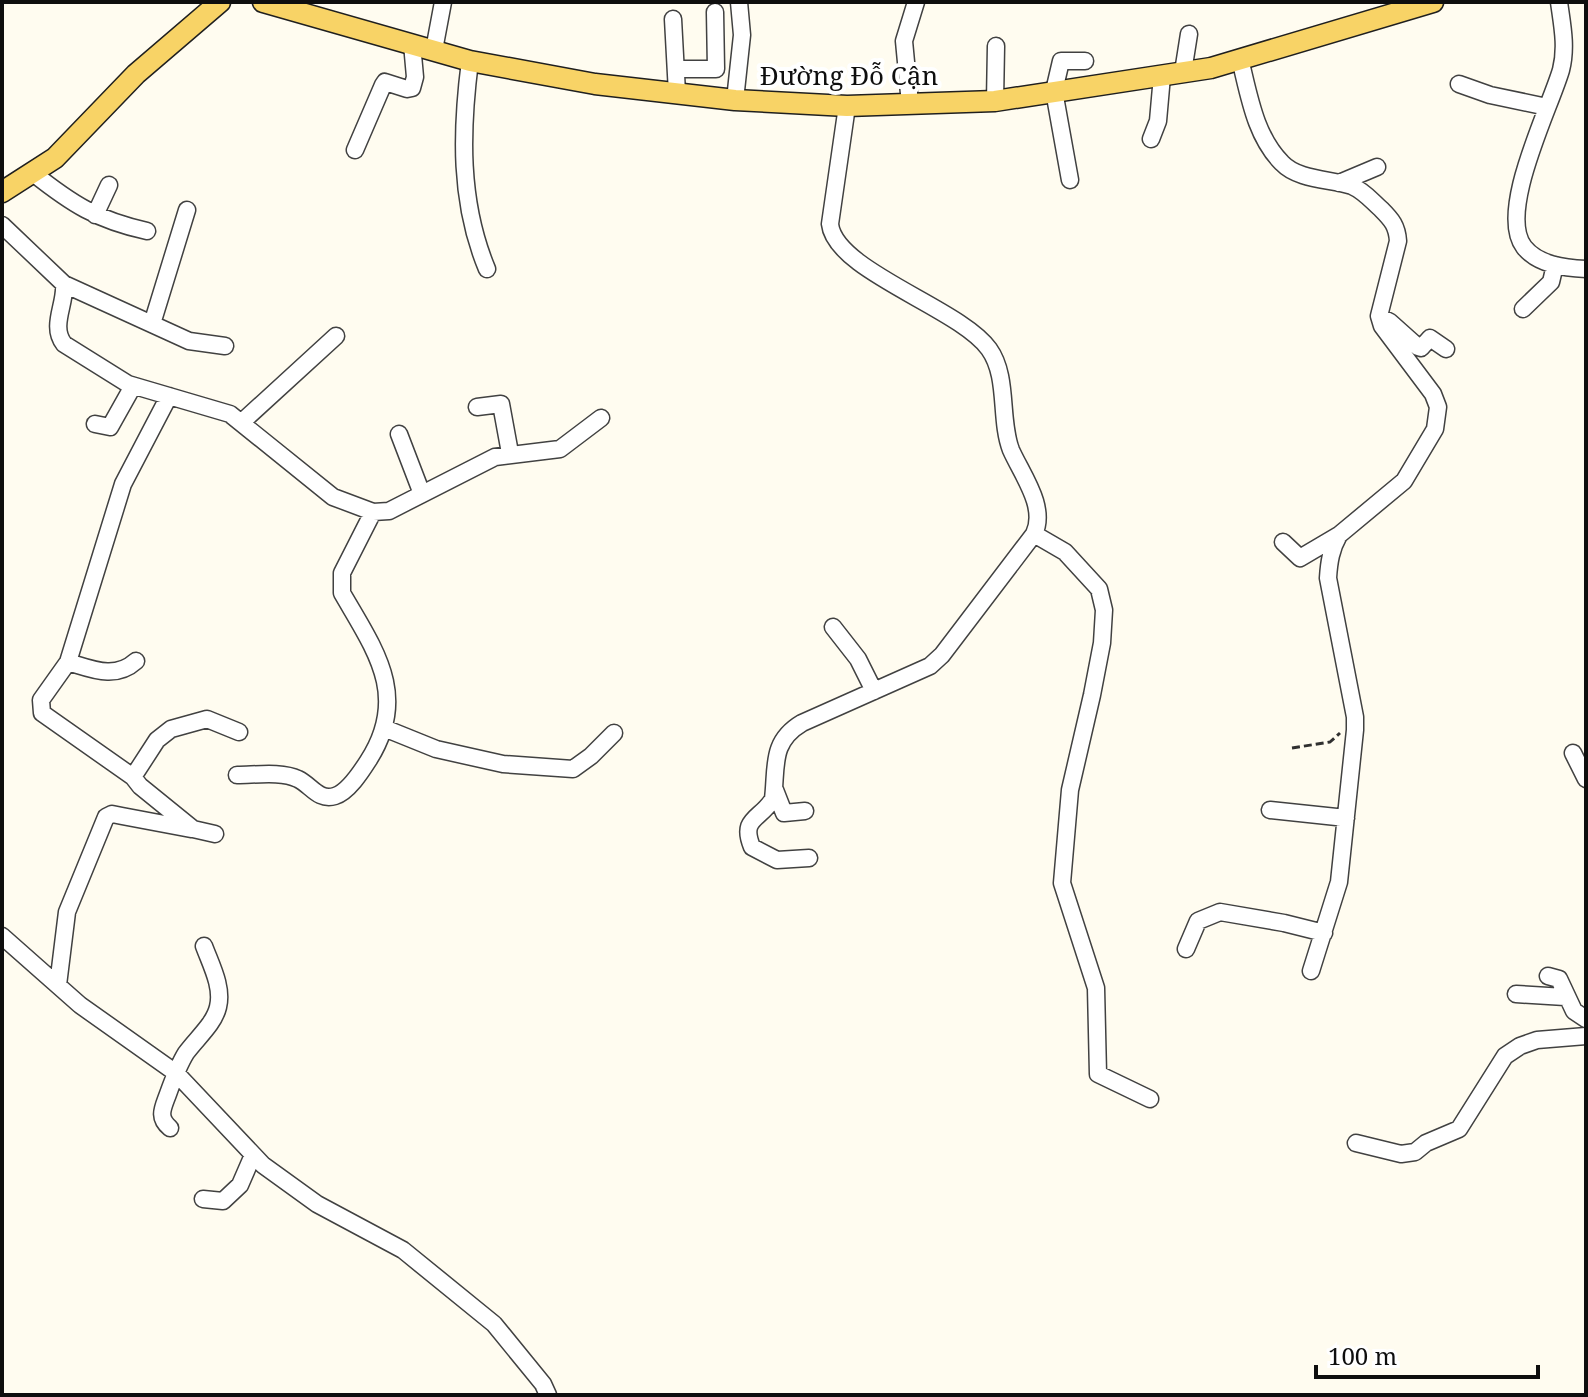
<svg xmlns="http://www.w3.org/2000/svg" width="1588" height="1397" font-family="'Noto Serif',serif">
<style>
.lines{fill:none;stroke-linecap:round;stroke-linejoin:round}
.minor-casing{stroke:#414141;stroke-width:19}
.major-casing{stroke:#1f1f1f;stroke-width:23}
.path{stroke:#303030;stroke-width:3;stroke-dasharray:8 4;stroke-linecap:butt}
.minor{stroke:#fff;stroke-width:16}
.major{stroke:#f8d366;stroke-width:20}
.labels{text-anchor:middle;stroke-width:8;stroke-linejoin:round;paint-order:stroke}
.street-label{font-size:26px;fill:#0e0e0e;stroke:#fff}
</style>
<rect width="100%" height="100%" fill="#fffcf0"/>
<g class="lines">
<!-- minor casing -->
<g class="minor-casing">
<path id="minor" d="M1559,2c3,22 8,45 2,68 -11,38 -64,142 -37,177 14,18 41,21 62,22
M673,19l4,74
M434,50l9,-48
M1240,59c9,36 15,77 42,104 16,17 48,16 70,23 12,5 20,15 29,23 11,11 16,17 17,32l-19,75 3,10 51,68 5,13 -3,22 -31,52 -65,54c-8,14 -10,27 -11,43l27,139v13l-16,152 -28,89
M470,61c-9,70 -11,141 17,208
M676,69h40l-1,-57
M1183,72l6,-38
M1459,84l31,11 57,12
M735,100l7,-65 -3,-33
M995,101l1,-55
M910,104l-6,-63 12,-39
M1151,139l7,-18 4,-45
M355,150l28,-65 2,-3 22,7 5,-1 3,-11 -3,-33
M33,173c39,31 64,47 114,58
M1070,180l-16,-89 7,-30h24
M1339,183l38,-16
M95,215l14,-30
M2,225l62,59c2,20 -14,42 0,60l64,40 102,30 103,83 40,15 16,-1 106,-54 65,-8 41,-31
M64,284l125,57 36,5
M1523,309l28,-27 4,-17
M1380,317l10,5 28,25 3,1 9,-10 16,11
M152,324l35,-114
M169,396l-46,88 -55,178 -27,38 1,13 91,64 7,9 53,43 22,5
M477,407l24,-3 9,49
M242,422l94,-86
M95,424l15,3 23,-41
M399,434l23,60
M1034,534l31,18 34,37 5,21 -2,33 -10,52 -22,95 -8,93 34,105 2,86 52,25
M1283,542l17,16 39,-23
M833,627l25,32 16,32
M68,662c24,7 47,18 68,-1
M384,728l52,21 67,15 70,5 18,-13 23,-23
M1573,753l13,26
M237,775c18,0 45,-4 61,4 13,6 20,22 37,17 13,-4 26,-24 33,-35 42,-65 7,-111 -26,-168v-20l31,-61
M133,777l24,-37 14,-11 36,-10 32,13
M775,790l9,23 21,-2
M1270,810l76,8
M809,858l-32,2 -25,-13c-12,-29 8,-27 21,-48 4,-32 -3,-57 29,-76l128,-57 12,-11 92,-121c13,-27 -12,-59 -23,-84 -12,-31 -2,-73 -22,-101 -29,-41 -154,-78 -159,-125l17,-118
M2,936l78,69 96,68 87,92 54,39 86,46 91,74 49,60 5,11
M1186,949l12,-28 22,-9 64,11 40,10
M1548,976l11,3 15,32 12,8
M58,985l9,-73 39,-95 6,-3 10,2 69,13
M1516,994l49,3
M170,1128c-13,-11 -7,-20 -2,-34 5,-14 10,-28 18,-41 11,-15 28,-29 32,-46 5,-20 -7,-42 -14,-61
M1356,1143l45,11 14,-2 11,-9 33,-14 46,-73 15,-10 17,-6 49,-4
M203,1199l20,2 17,-16 13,-30"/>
</g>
<!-- major casing -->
<g class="major-casing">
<path id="major" d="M263,2l207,59 125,23 140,16 112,6 148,-5 216,-33 222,-66
M2,192l53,-34 81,-84 84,-72"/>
</g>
<!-- path -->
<path class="path" d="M1292,748l38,-6 10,-9"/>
<!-- minor -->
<use href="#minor" class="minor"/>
<!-- major -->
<use href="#major" class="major"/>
</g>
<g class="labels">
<!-- street labels -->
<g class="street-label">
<text x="849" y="85">Đường Đỗ Cận</text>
</g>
</g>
<!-- border -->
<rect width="1588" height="1397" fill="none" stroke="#0e0e0e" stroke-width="8"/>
<!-- scale -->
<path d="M1316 1365v12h222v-12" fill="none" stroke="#0e0e0e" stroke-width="4"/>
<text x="1328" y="1365" font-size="24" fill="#0e0e0e" stroke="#ffffff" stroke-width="6" paint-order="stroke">100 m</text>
</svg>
